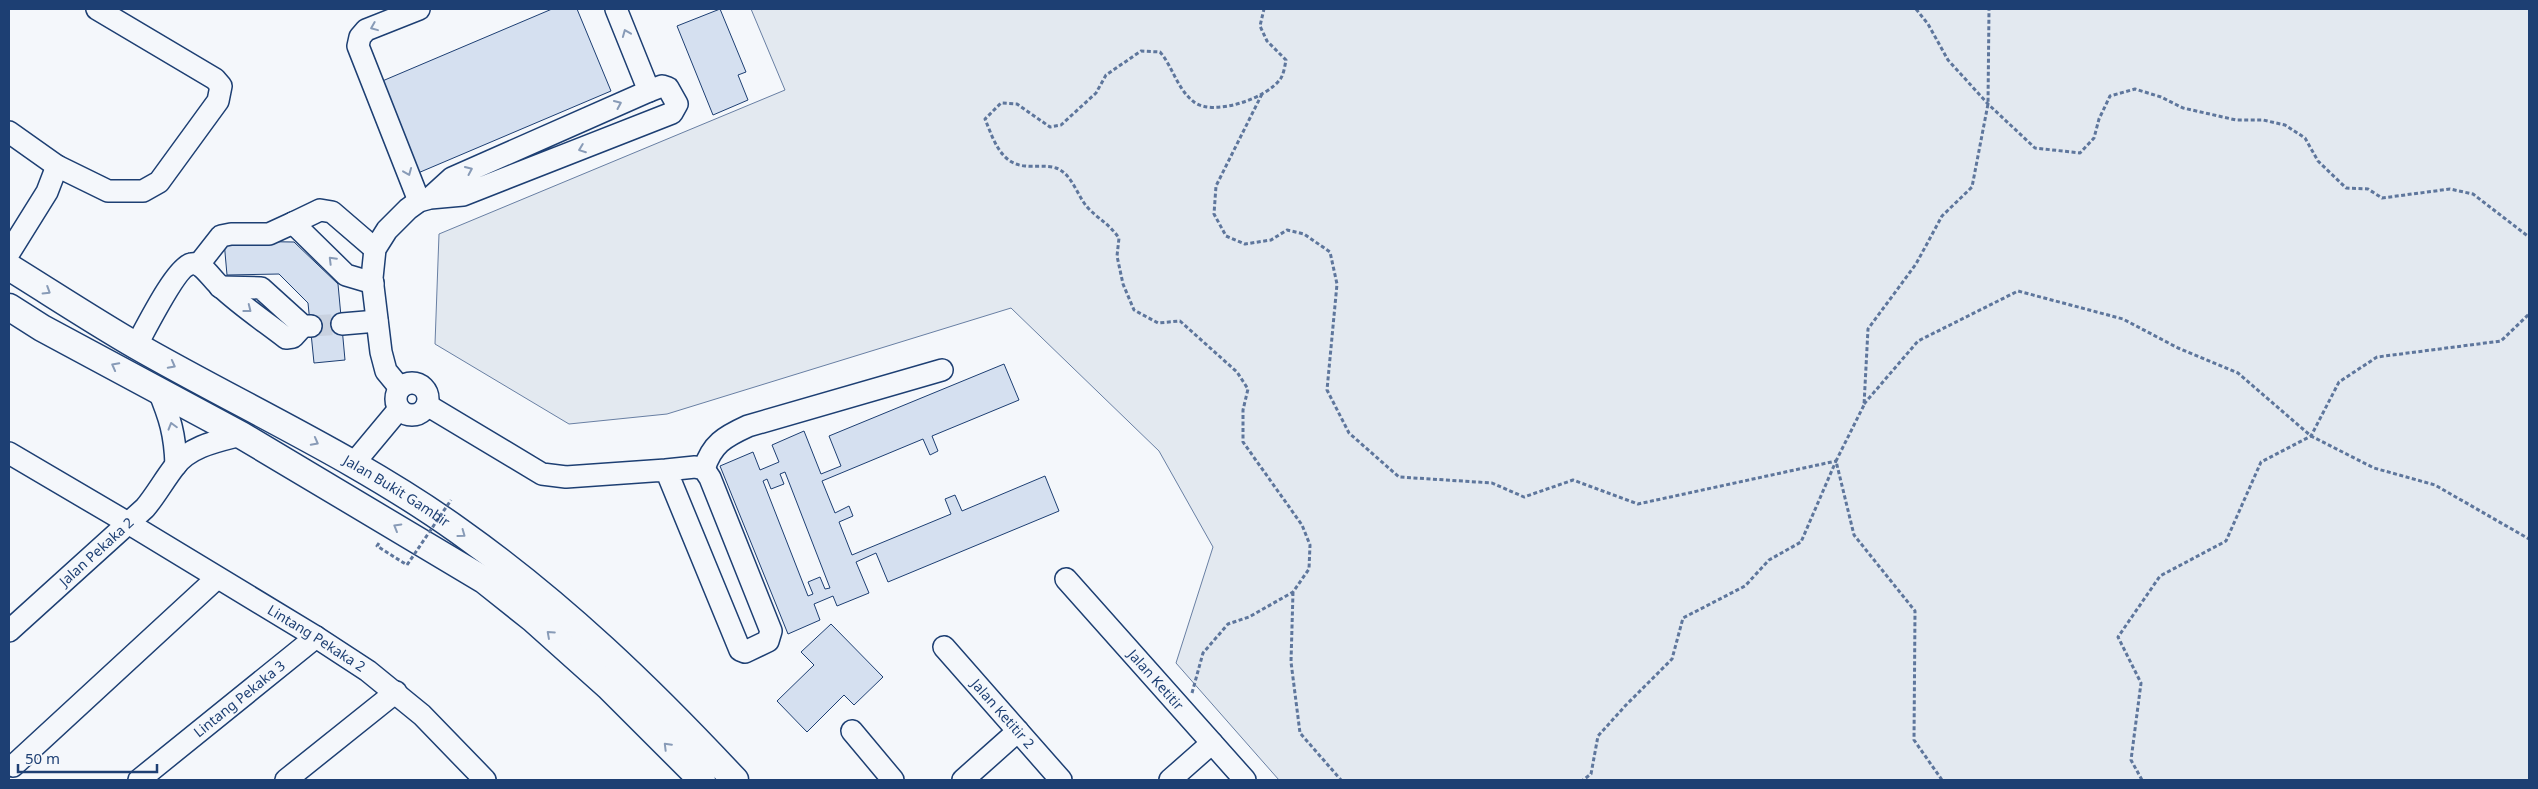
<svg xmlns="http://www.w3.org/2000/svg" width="2538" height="789" font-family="'Noto Sans',sans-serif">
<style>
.green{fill:#e3e9f0;stroke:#687fa3}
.building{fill:#d5e0f0;stroke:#1d3f73;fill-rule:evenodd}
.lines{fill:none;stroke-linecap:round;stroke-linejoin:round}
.minor-tunnel{stroke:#c9d2e0;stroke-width:21;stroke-dasharray:21 11;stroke-linecap:butt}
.minor-casing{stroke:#1d3f73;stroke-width:24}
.major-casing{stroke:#1d3f73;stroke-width:29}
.path{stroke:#5e769c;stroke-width:3;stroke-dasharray:4 2.5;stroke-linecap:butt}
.minor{stroke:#f4f7fb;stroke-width:21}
.major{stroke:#f4f7fb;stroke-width:26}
.path-bridge{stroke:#5e769c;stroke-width:3;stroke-dasharray:4 2.5;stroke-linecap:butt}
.oneway{stroke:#889bb7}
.labels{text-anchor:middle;stroke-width:4;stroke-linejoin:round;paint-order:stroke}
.street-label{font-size:14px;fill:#1d3f73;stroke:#f4f7fb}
</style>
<rect width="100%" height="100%" fill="#f4f7fb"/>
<!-- green -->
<path class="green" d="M751,9h1778v771h-1250l-103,-117 37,-116 -54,-96 -148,-143 -344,106 -98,10 -134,-80 4,-110 346,-144z"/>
<!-- building -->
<path class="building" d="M552,9h25l34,82 -193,82 -38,-91z
M720,9l26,63 -8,3 10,25 -35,15 -36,-89z
M224,241l70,1 44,42 7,76 -31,3 -6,-60 -29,-29 -52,1z
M1004,364l15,36 -87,36 6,15 -8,4 -7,-16 -101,42 13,32 14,-7 4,10 -14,6 13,33 99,-41 -6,-15 10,-4 7,16 83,-35 14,35 -171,71 -12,-29 -20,9 13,31 -32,13 -4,-10 -19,8 6,16 -32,14 -68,-168 33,-14 7,18 19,-8 -7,-17 32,-14 17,43 20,-8 -12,-30zM785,472l45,116 -5,1 -5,-12 -12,5 5,12 -5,2 -45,-115 4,-2 4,10 13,-5 -4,-10z
M831,624l52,53 -29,28 -10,-10 -37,37 -30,-31 37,-36 -13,-13z"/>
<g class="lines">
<!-- minor-tunnel -->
<path class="minor-tunnel" d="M311,326l31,-2"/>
<!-- minor casing -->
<g class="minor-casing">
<g id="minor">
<path d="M419,9l-53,21 -6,7 -2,9 61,155"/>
<path d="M616,9l33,82"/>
<path d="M9,132l48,34 51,25h35l16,-9 59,-81 3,-15 -6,-7 -118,-70"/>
<path d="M293,223l27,-13 12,2 43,37"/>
<path d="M9,253l38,-61 10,-26"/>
<path d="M199,264l22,-28 10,-2h38l24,-11 53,52 27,8"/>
<path d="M220,287l41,1 42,38h8"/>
<path d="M342,324l35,-3"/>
<path d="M136,346c9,-16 40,-79 55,-82 11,-3 21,16 29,22 20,19 44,35 66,52l7,-1 10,-11"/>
<circle cx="412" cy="399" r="16"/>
<path d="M400,388l-14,-17 -5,-19 -9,-74 3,-29 12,-19 21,-21 11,-8 11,-3 33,-3 209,-82 5,-9 -9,-16 -6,-2 -13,5 -197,87 -22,20"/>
<path d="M158,389c12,29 17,45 18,76"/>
<path d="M427,405l115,69 24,3 100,-7 74,180 5,2 23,-11 3,-10 -61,-153 -6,-9 -9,-2 -29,3"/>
<path id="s1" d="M9,453l119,70 188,114 52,34 54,44 63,65"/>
<path d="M354,463l45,-54"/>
<path d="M704,469c8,-25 20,-32 44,-43l194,-56"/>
<path id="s2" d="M1066,579l179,201"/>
<path id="s3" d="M9,631l136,-123c11,-13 19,-28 30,-42 15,-20 43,-25 66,-31"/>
<path id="s4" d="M944,647l117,133"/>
<path d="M852,731l41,49"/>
<path d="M13,766l204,-188"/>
<path id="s5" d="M139,780l177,-143"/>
<path d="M286,780l110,-88"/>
<path d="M963,780l55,-49"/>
<path d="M1170,780l42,-37"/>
</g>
</g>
<!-- major casing -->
<g class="major-casing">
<g id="major">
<path id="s6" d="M9,267c42,26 83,53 126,78 108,62 222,113 324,186 103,73 190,157 276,249"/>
<path d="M9,307l33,21 199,107 243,145 49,39 76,68 93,93"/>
</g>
</g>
<!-- path -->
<path class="path" d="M1916,9l12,15 20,36 40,44 47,44 45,5 14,-15 5,-19 11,-23 25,-7 26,8 22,11 53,12h27l22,5 20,13 13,23 28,27 22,1 14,9 68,-9 23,5 56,43
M1262,94l-46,92 -2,28 12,22 19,8 26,-4 16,-10 17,4 26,18 7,32 -10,106 22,43 50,44 93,6 32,14 49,-17 65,24 198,-43 -35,81 -32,18 -24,26 -62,32 -11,41 -46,46 -28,31 -7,38 -8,6
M1864,404l54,-63 100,-50 105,28 55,29 60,25 73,63 63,32 61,17 94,54
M379,543l-2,3 30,19
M1293,592l-2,70 9,71 41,47
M1192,693l11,-40 25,-29 21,-7 44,-25 16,-23 1,-24 -8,-20 -59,-83v-32l5,-21 -11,-17 -57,-51 -22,2 -24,-13 -11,-26 -6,-28 2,-18c-11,-15 -18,-17 -30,-29 -12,-12 -16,-35 -33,-41 -9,-3 -22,-1 -31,-2 -25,-2 -32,-28 -40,-47l16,-16 16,1 33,23 11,-2 35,-32 10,-18 35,-24 19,1c13,15 17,37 34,50 20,15 74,-4 87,-24 3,-5 4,-13 5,-18l-19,-19 -7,-15 4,-17
M1942,780l-28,-40 1,-129 -61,-76 -18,-74 28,-56 4,-76 48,-65 26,-48 30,-29 16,-83 1,-95
M2142,780l-11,-20 10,-77 -23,-46 42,-61 66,-35 35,-79 50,-26 28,-54 38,-25 124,-16 28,-27"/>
<!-- minor -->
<use href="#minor" class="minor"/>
<!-- major -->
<use href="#major" class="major"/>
<!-- path-bridge -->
<path class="path-bridge" d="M407,565l44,-65"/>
</g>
<!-- one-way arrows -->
<defs><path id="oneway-chevron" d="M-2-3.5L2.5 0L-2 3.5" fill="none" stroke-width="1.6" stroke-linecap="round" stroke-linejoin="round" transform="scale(1.25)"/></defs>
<g class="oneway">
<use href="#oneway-chevron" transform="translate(374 27) rotate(158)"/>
<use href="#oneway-chevron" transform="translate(626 33) rotate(-112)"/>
<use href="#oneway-chevron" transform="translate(618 104) rotate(-24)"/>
<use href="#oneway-chevron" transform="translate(582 149) rotate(159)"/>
<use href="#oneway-chevron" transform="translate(469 170) rotate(-24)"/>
<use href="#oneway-chevron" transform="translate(408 172) rotate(68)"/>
<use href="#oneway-chevron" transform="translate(332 260) rotate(-135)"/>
<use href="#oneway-chevron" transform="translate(47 291) rotate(32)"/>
<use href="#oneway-chevron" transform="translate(248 309) rotate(38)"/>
<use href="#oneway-chevron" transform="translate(172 365) rotate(28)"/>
<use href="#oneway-chevron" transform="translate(115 366) rotate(-152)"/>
<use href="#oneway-chevron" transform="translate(172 426) rotate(-106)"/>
<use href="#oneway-chevron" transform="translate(315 442) rotate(28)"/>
<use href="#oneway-chevron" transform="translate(397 527) rotate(-150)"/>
<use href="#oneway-chevron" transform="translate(462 534) rotate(36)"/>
<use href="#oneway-chevron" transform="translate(550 634) rotate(-138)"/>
<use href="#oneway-chevron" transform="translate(667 746) rotate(-135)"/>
</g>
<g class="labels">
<!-- street labels -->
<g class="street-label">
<text dy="5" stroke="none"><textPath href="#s6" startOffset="448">Jalan Bukit Gambir</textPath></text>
<text dy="5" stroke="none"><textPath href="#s3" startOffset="118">Jalan Pekaka 2</textPath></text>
<text dy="5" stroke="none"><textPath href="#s1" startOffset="359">Lintang Pekaka 2</textPath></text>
<text dy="5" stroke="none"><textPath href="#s2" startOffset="135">Jalan Ketitir</textPath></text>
<text dy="5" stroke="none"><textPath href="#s5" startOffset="129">Lintang Pekaka 3</textPath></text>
<text dy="5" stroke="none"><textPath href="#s4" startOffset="89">Jalan Ketitir 2</textPath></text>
</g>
</g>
<!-- border -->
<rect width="2538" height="789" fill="none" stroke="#1d3f73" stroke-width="20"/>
<!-- scale -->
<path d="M18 764v8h139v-8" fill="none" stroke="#1d3f73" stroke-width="2.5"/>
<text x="25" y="764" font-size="15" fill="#1d3f73" stroke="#f4f7fb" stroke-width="4" paint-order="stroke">50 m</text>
</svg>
